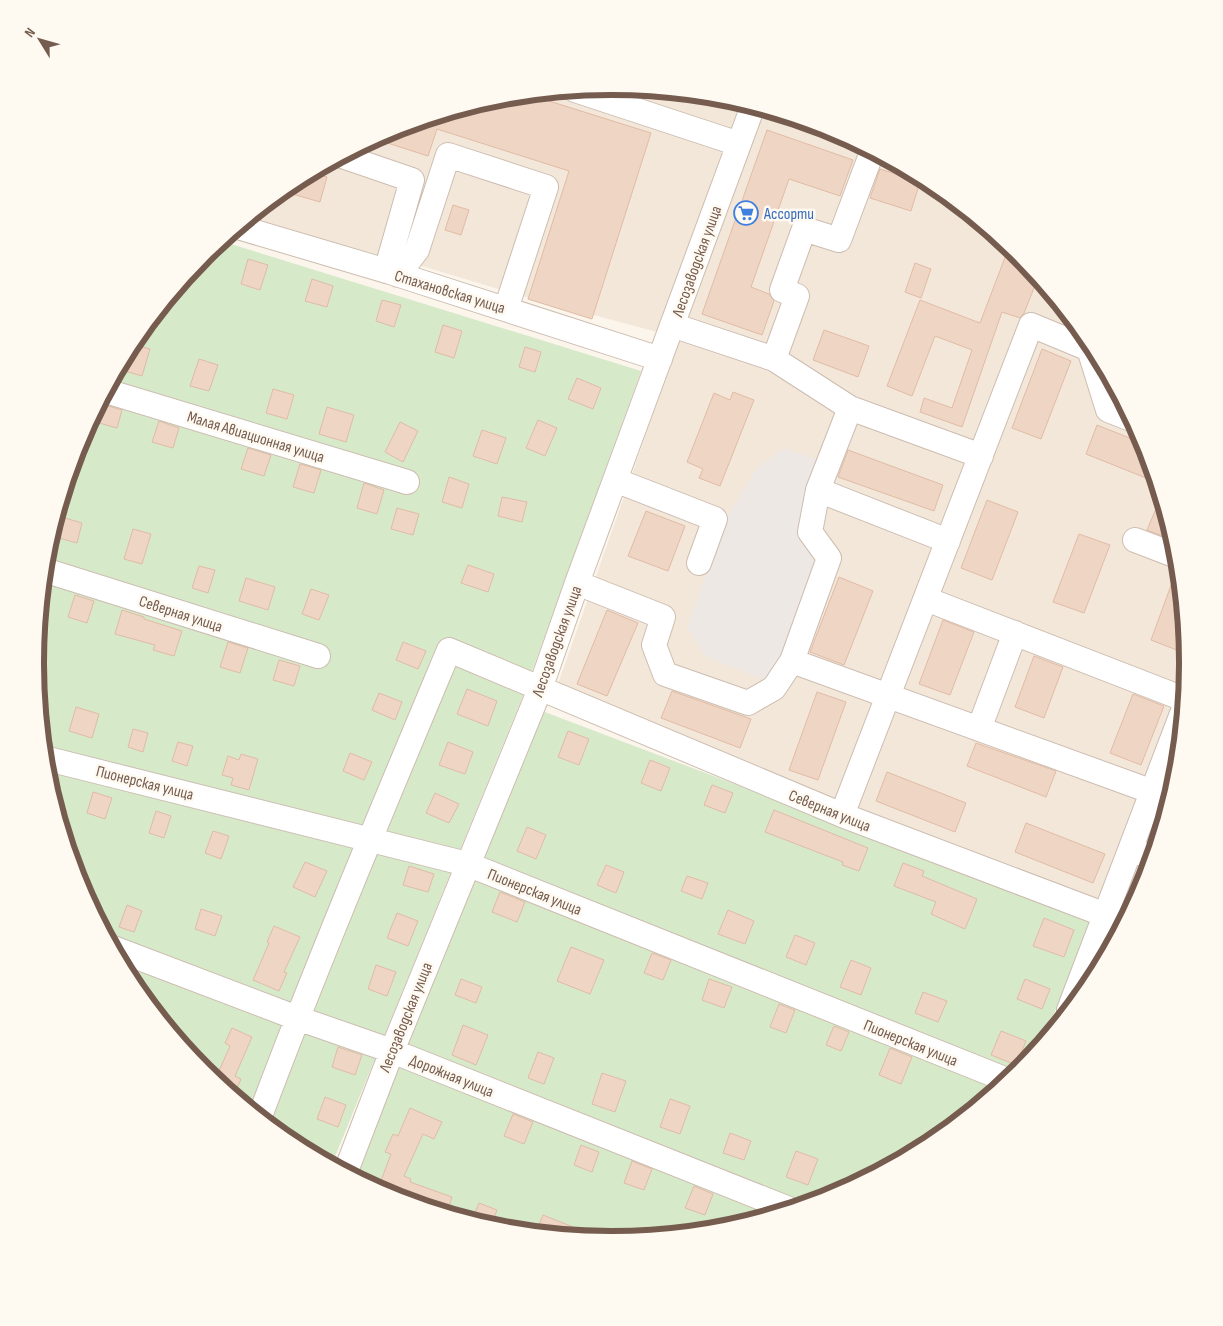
<svg xmlns="http://www.w3.org/2000/svg" width="1223" height="1326" font-family="'Sofia Sans Condensed',sans-serif">
<style>
.residential{fill:#f3e7d9}
.industrial{fill:#ede8e3}
.green{fill:#d6e9c9}
.building{fill:#efd5c4;stroke:#e1bba5}
.lines{fill:none;stroke-linecap:round;stroke-linejoin:round}
.minor-casing{stroke:#cdbdb1;stroke-width:26}
.minor{stroke:#fff;stroke-width:24}
.labels{text-anchor:middle;stroke-width:5;stroke-linejoin:round;paint-order:stroke}
.shop-label{font-size:16px;fill:#366cbe;stroke:#fef9f1;text-anchor:start}
.street-label{font-size:16px;fill:#755c4f;stroke:#fef9f1}
.rim{fill:none;stroke:#755c4f;stroke-width:6}
</style>
<rect width="100%" height="100%" fill="#fbf5eb"/>
<!-- residential -->
<path class="residential" d="M612,87l112,11 18,5 -81,230 -139,-37 -97,-29 -177,-48 43,-35 100,-54 108,-32z
M761,109l35,10 51,19 85,46 87,72 72,87 53,100 33,108 10,117 -90,235 -543,-208z
M1179,753l-2,23 -33,108 -15,27 -9,-3z"/>
<!-- industrial -->
<path class="industrial" d="M784,448l38,13 -21,72 16,34 -37,100 -18,12 -57,-23 -18,-29 38,-107 32,-52z"/>
<!-- green -->
<path class="green" d="M221,241l420,130 -117,322 -192,471 -41,-22 -87,-72 -72,-87 -53,-100 -33,-108 -11,-112 11,-113 33,-108 53,-100 72,-87z
M542,711l549,208 -48,123 -24,29 -87,71 -100,54 -108,32 -113,11 -112,-11 -108,-32 -38,-20z"/>
<!-- building -->
<path class="building" d="M530,95l121,38 -59,186 -64,-20 41,-128 -132,-42 -9,27 -53,-17 16,-9 108,-32z
M767,130l86,30 -13,36 -51,-17 -38,108 18,7 5,7 -12,34 -60,-21z
M880,169l40,13 -9,29 -41,-13z
M312,173l15,4 -7,25 -38,-11 9,-7z
M453,205l16,5 -8,25 -16,-5z
M1009,247l10,9 19,22 -14,35 -4,5 -18,-6 -40,115 -42,-15 4,-14 28,10 20,-58 -37,-14 -23,60 -25,-10 33,-86 60,23z
M248,259l20,6 -8,25 -19,-6z
M915,263l16,6 -10,29 -16,-6z
M312,279l21,7 -6,21 -22,-6z
M382,300l19,5 -7,22 -18,-6z
M443,325l19,6 -8,27 -19,-6z
M824,330l45,16 -11,31 -45,-17z
M132,344l18,5 -8,27 -24,-7z
M525,347l16,5 -6,20 -16,-5z
M1042,349l29,12 -30,78 -29,-11z
M199,359l19,6 -9,26 -19,-5z
M577,378l24,10 -8,21 -25,-10z
M273,389l21,6 -7,24 -21,-6z
M733,392l21,8 -34,86 -21,-8 4,-9 -16,-7 27,-69 16,7z
M105,405l17,5 -5,18 -18,-5z
M327,407l27,8 -8,27 -27,-8z
M538,420l19,8 -12,28 -19,-8z
M159,421l20,7 -6,20 -21,-6z
M400,422l18,9 -15,31 -18,-10z
M1097,425l48,19 11,38 -70,-28z
M482,430l24,8 -9,26 -24,-8z
M248,448l23,7 -7,21 -23,-7z
M848,450l95,35 -9,26 -96,-34z
M300,464l21,6 -7,23 -21,-6z
M449,477l20,7 -7,24 -20,-6z
M364,483l20,7 -7,24 -20,-6z
M502,497l25,5 -5,20 -24,-6z
M1161,497l13,43 -27,-10z
M987,500l31,12 -26,68 -31,-12z
M397,508l22,6 -6,21 -22,-6z
M646,511l39,15 -17,45 -40,-15z
M65,518l17,5 -5,20 -18,-5z
M133,529l18,5 -9,30 -18,-5z
M1079,534l31,11 -26,68 -31,-11z
M468,565l26,9 -6,18 -27,-9z
M199,566l16,4 -7,23 -16,-5z
M1177,569l2,1 7,72 -4,10 -31,-12z
M839,577l34,14 -29,74 -34,-13z
M246,578l29,9 -7,23 -29,-9z
M311,589l18,6 -10,25 -17,-6z
M75,595l19,6 -7,22 -19,-6z
M122,610l22,7v2l38,12 -8,25 -21,-6 2,-5 -40,-11z
M607,610l31,13 -31,73 -30,-12z
M943,620l31,12 -24,63 -31,-11z
M228,642l20,6 -8,25 -20,-6z
M403,642l23,9 -8,18 -22,-9z
M1034,656l29,11 -19,51 -29,-11z
M279,660l21,6 -6,20 -21,-6z
M467,689l30,12 -9,25 -31,-12z
M672,691l79,28 -11,29 -79,-30z
M817,692l29,10 -28,78 -29,-10z
M379,693l23,9 -7,18 -23,-10z
M1133,694l31,12 -23,59 -31,-12z
M76,707l23,7 -7,24 -23,-7z
M133,729l15,4 -5,19 -15,-5z
M568,731l21,8 -10,26 -21,-8z
M178,742l15,4 -6,20 -15,-5z
M448,742l25,10 -8,22 -26,-9z
M976,743l80,28 -10,26 -79,-31z
M350,753l22,9 -8,18 -21,-9z
M241,754l17,5 -9,31 -18,-5 2,-7 -11,-3 6,-19 11,4z
M650,760l20,8 -9,23 -20,-8z
M887,772l79,31 -11,29 -79,-31z
M712,785l21,8 -8,20 -21,-8z
M93,792l19,6 -7,21 -18,-6z
M435,793l24,11 -10,19 -23,-10z
M774,810l94,38 -9,23 -17,-6 1,-3 -78,-30z
M156,811l15,5 -7,22 -15,-5z
M1026,823l79,31 -12,29 -78,-31z
M527,827l19,8 -10,24 -19,-8z
M213,831l16,5 -8,23 -16,-6z
M305,862l22,9 -12,26 -22,-10z
M903,863l21,8 -2,5 55,23 -12,30 -34,-15 5,-12 -42,-16z
M606,865l18,7 -8,21 -19,-8z
M409,866l25,8 -6,18 -25,-7z
M687,876l21,7 -6,16 -21,-8z
M500,892l25,10 -8,20 -25,-10z
M127,905l15,6 -8,21 -15,-5z
M201,909l21,7 -7,20 -20,-7z
M728,910l26,11 -9,23 -27,-10z
M397,913l21,8 -10,25 -21,-8z
M1044,918l30,12 -10,27 -31,-11z
M274,926l26,11 -16,35 3,1 -8,18 -26,-11 16,-37 -2,-1z
M795,935l20,8 -9,22 -20,-8z
M571,947l33,13 -14,34 -33,-13z
M652,953l19,7 -8,20 -19,-7z
M851,960l20,8 -10,27 -21,-8z
M376,965l20,7 -9,24 -19,-7z
M461,979l21,8 -6,16 -21,-8z
M709,979l23,8 -8,21 -22,-8z
M1025,979l25,10 -8,20 -25,-10z
M923,992l24,9 -9,21 -23,-9z
M779,1004l16,6 -9,23 -16,-6z
M463,1025l25,10 -12,30 -24,-10z
M834,1026l15,6 -8,19 -15,-6z
M232,1028l20,9 -17,39 6,3 -7,16 -19,-15 15,-34 -5,-3z
M1001,1031l25,10 -10,24 -25,-10z
M338,1047l24,8 -7,20 -23,-8z
M890,1048l22,9 -11,27 -22,-9z
M538,1052l16,6 -10,26 -16,-6z
M602,1073l24,8 -11,31 -23,-8z
M325,1097l21,8 -8,22 -21,-8z
M670,1099l20,7 -10,28 -20,-7z
M410,1108l32,14 -8,17 -11,-5 -19,42 7,3 -1,3 42,15 -5,16 -23,-7 1,-2 -46,-18 12,-32 -6,-2 8,-18 5,2z
M513,1114l20,8 -9,22 -20,-8z
M730,1133l21,8 -7,19 -21,-7z
M581,1145l18,7 -7,20 -18,-7z
M796,1151l22,8 -10,26 -22,-8z
M632,1161l20,8 -8,21 -20,-7z
M694,1186l19,8 -8,21 -20,-7z
M479,1203l18,7 -6,16 -19,-6z
M543,1215l45,18 -1,4 -51,-5z"/>
<g class="lines">
<!-- minor casing -->
<g class="minor-casing">
<path id="minor" d="M575,90l164,54
M342,156l70,24 -26,91
M238,227l152,45 270,87
M398,275l19,-25 31,-95 98,32 -40,122
M672,325l102,34 23,-63 -15,-6 22,-61 35,11 33,-88
M774,359l76,49 -32,82 130,51
M106,391l301,91
M850,408l131,48
M615,480l100,39 -16,44
M1135,540l42,16
M44,570l274,86
M577,583l86,34 -9,28 11,29 83,29 26,-15 18,-27 37,-103 -19,-26 8,-42
M926,599l258,100
M792,661l361,131
M979,729l36,-96
M44,758l423,106 540,216
M842,815l189,-490 58,24 19,61 23,9
M1131,850l21,7
M113,948l184,70 95,33 397,158
M1069,1010l114,-299
M260,1116c59,-157 124,-311 189,-466l393,165 282,107
M346,1171l46,-120 148,-362 37,-106 176,-477"/>
</g>
<!-- minor -->
<use href="#minor" class="minor"/>
</g>
<!-- icons -->
<defs>
<g id="supermarket-ring" transform="scale(1.25)"><circle r="9.5" fill="#fef9f1" stroke="#3f7fe0" stroke-width="1.5"/><path d="M-6-5.5h2.5l.6 2H6L4.5 2H-2.5L-4.4-4H-6ZM-1.5 3.2a1.3 1.3 0 1 0 .1 0ZM3 3.2a1.3 1.3 0 1 0 .1 0Z" fill="#3f7fe0"/></g>
</defs>
<g fill-rule="evenodd">
<use href="#supermarket-ring" x="746" y="213"/>
</g>
<g class="labels">
<!-- shop labels -->
<g class="shop-label">
<text x="764" y="219">Ассорти</text>
</g>
<!-- street labels -->
<g class="street-label">
<text transform="translate(696 261) rotate(-70)" y="6">Лесозаводская улица</text>
<text transform="translate(450 291) rotate(17)" y="6">Стахановская улица</text>
<text transform="translate(256 436) rotate(17)" y="6">Малая Авиационная улица</text>
<text transform="translate(181 613) rotate(18)" y="6">Северная улица</text>
<text transform="translate(556 641) rotate(-70)" y="6">Лесозаводская улица</text>
<text transform="translate(145 782) rotate(14)" y="6">Пионерская улица</text>
<text transform="translate(830 810) rotate(22)" y="6">Северная улица</text>
<text transform="translate(535 891) rotate(22)" y="6">Пионерская улица</text>
<text transform="translate(405 1017) rotate(-68)" y="6">Лесозаводская улица</text>
<text transform="translate(911 1042) rotate(22)" y="6">Пионерская улица</text>
<text transform="translate(452 1075) rotate(22)" y="6">Дорожная улица</text>
</g>
</g>
<!-- crop -->
<path d="M0 0H1223V1326H0ZM611 95H612A567 567 0 0 1 1179 662V664A567 567 0 0 1 612 1231H611A567 567 0 0 1 44 664V662A567 567 0 0 1 611 95Z" fill="#fef9f1" fill-rule="evenodd"/>
<path class="rim" d="M611 95H612A567 567 0 0 1 1179 662V664A567 567 0 0 1 612 1231H611A567 567 0 0 1 44 664V662A567 567 0 0 1 611 95Z"/>
<!-- north arrow -->
<g transform="translate(40 40) rotate(307)" stroke="#fef9f1" stroke-width="4" paint-order="stroke">
<path d="M0-4L9 19L0 12L-9 19Z" fill="#755c4f"/>
<text y="-8" font-size="14" font-weight="bold" text-anchor="middle" fill="#755c4f">N</text>
</g>
</svg>
